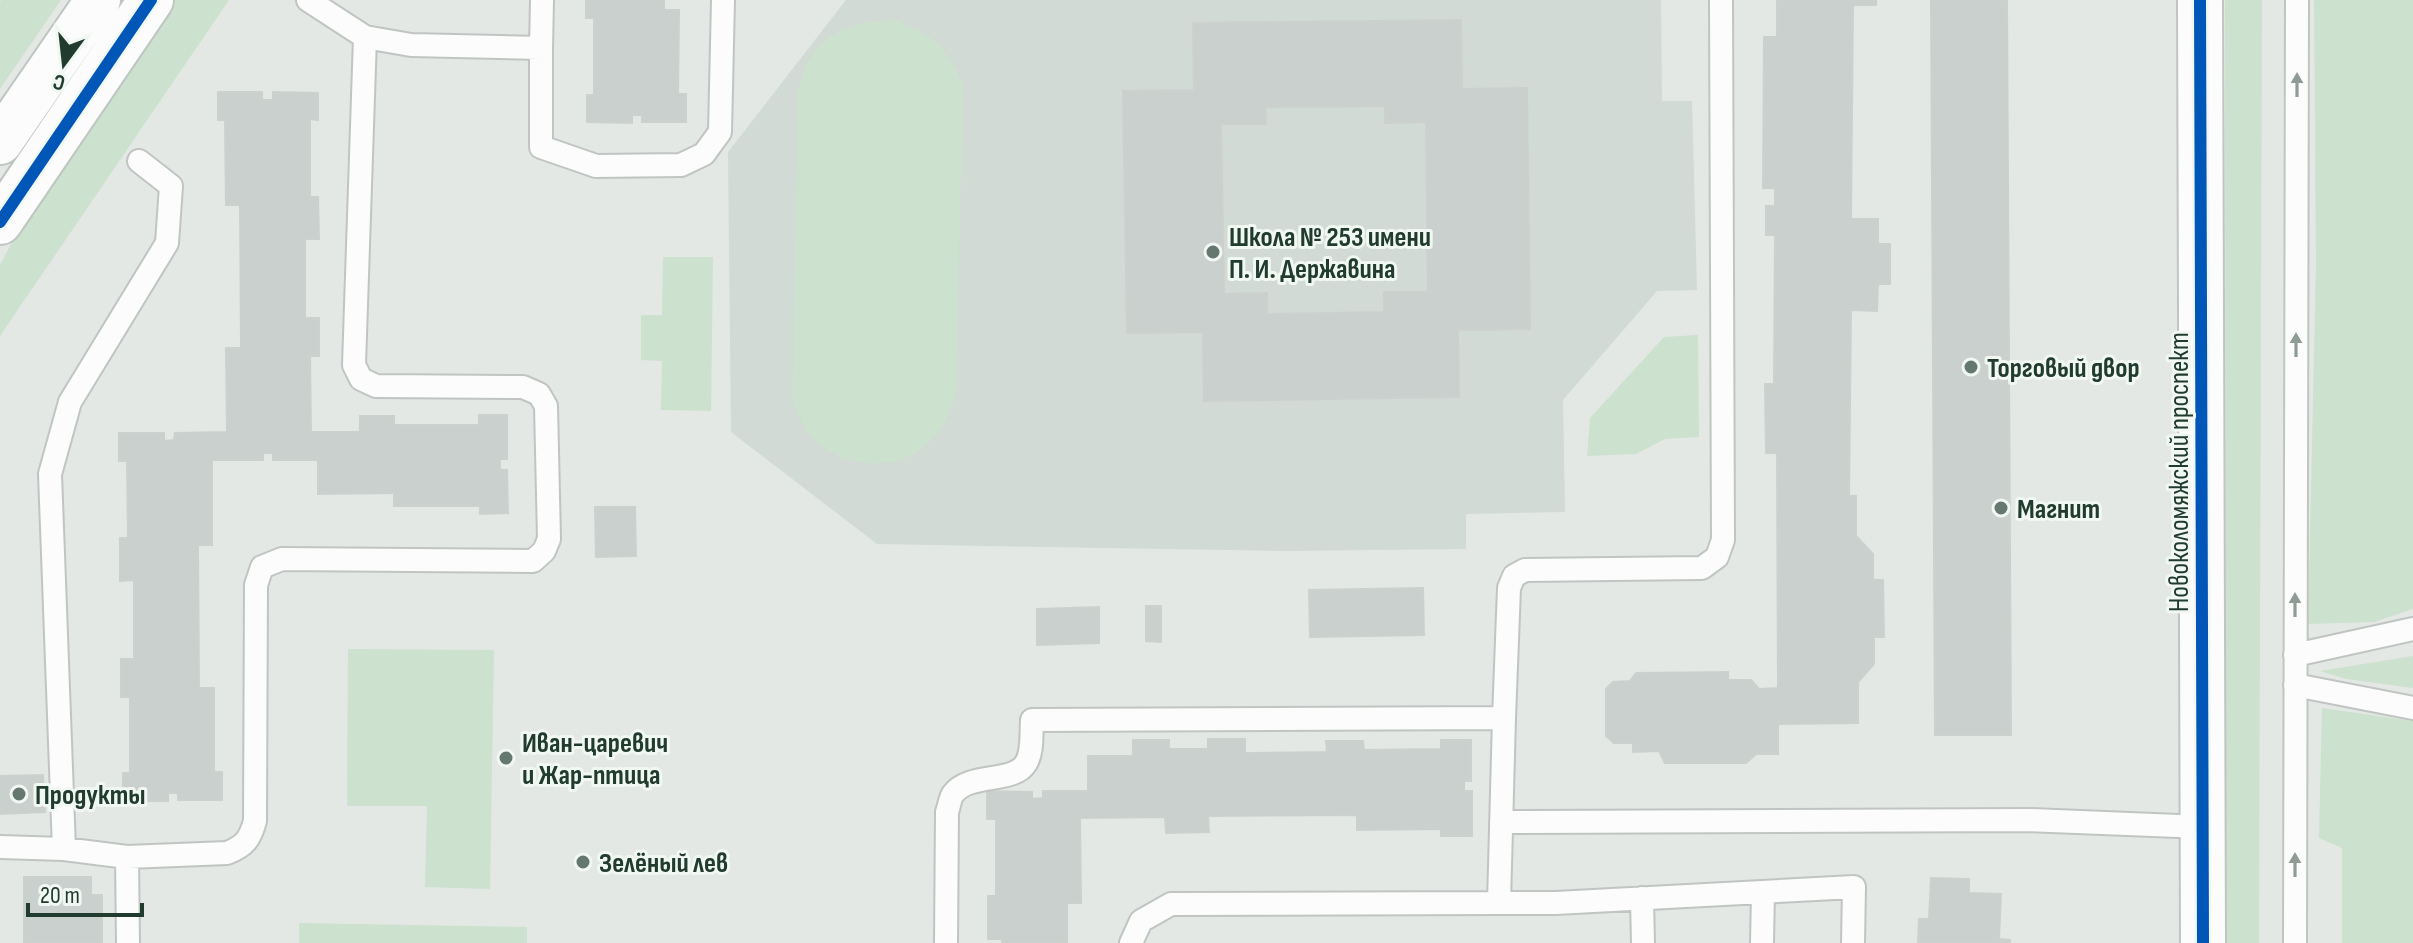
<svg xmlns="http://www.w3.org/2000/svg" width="2413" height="943" font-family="'Sofia Sans Condensed',sans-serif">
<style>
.built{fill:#d1dad4}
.green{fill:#cce1ce}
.building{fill:#cad0cd;stroke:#ccd1ce;stroke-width:2;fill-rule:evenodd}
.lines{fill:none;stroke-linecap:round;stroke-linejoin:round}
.lane-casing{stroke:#c0c5c2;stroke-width:26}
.street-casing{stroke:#c0c5c2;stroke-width:48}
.secondary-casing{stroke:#bfc6c2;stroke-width:48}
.lane{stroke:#fbfcfb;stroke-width:22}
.street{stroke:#fbfcfb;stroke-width:44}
.secondary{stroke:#fbfcfb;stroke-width:44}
.cycleway-casing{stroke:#f1f8f3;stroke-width:17}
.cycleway{stroke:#0057b8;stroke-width:12}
.oneway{fill:#8e9c95}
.poi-dot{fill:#65786f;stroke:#f1f8f3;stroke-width:3}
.labels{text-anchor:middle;stroke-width:6;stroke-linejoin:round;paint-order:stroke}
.poi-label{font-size:28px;font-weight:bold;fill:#213b2f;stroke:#f1f8f3;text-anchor:start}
.street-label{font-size:28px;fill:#213b2f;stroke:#f1f8f3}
</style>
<rect width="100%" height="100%" fill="#e3e8e5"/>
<!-- built -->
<path class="built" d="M846,0h815l1,101h30l5,189 -40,1 -94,109 2,112 -99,2v35l-182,2 -407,-7 -146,-112 -3,-280z"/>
<!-- green -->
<path class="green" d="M1,0h60l-61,89v-87z
M175,0h54l-229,336v-71l21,-40z
M2225,0h37l-3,943h-33z
M2314,0h99v609l-39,13 -66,2 8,-360z
M894,20c42,17 49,23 69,64l-7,310c-7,21 -14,37 -31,52 -34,30 -96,20 -120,-18 -5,-8 -9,-19 -13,-28l6,-310c4,-10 6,-22 12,-31 19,-32 50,-37 84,-39z
M663,257h50l-2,154 -50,-1 1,-49 -21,-1v-45h21z
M1698,335l1,102 -34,2 -29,15 -49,2 3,-38 74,-81z
M348,649l146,1 -4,239 -65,-2 2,-81h-80z
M2413,656v32l-67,-9 -26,-8z
M2322,708l91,13v222h-71v-95l-23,-10z
M299,923l228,4v16h-228z"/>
<!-- building -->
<path class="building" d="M586,0h78v10h15l-1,84h8v28h-44v-7h-10v8l-45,-1v-27h7v-77h-8z
M1777,0h99v5h-23l-2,214h27v25h12v40h-12l-1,27 -26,-1 -2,186h7v40l17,18v26h10l1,57h-10v27l-16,18v41l-80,1v30h-22l-10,9h-81l-6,-12 -26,1v-9h-19l-8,-7v-47l7,-7 17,-1 6,-8 92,-1v8h23l8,9 19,-1 -1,-235h-11l-1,-69h9l1,-149h-9v-29h9v-18h-12l1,-151h13z
M1931,0h76l4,735h-76z
M1461,20l1,69 65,-1 3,241 -72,1 1,67 -255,4 -1,-69 -76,1 -4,-242 71,-1 -1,-67zM1385,106v17l41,-1 2,170h-44v20l-117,2v-21l-43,1 -3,-170h45l-1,-17z
M218,92h44v8h11v-8l45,1v27l-8,-1v78h8l1,42h-14v79h14v38h-9l1,76h49v-16h34v9h85v-10h28v44h-7v11h7l1,43 -28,1v-8h-86v-13l-76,1v-34h-45v-7h-10v7h-51v85h-14l1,143h15v84h8v28h-44v-7h-10v8h-45v-28h7v-76h-9v-38h13v-79l-14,1v-43h8l-1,-77h-8v-28h45v8l10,-1 1,-7 52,-1 -1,-84h15l-1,-143h-14l-1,-85h-7z
M595,507h40l1,49 -40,1z
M1423,588l1,47 -114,2 -1,-47z
M1146,606h15v36l-15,-1z
M1099,607v36l-62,2v-36z
M1208,739h37v14l82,-1 -1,-11h37l1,9 77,-1v-9h30v41h-7v10h8v45h-31v-7l-84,1v-15l-149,1 1,16 -43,1 -1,-16 -85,1 1,85h-14v40h-65v-4h-14v-43h8v-77h-9v-28l45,1v7l11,-1v-7h45v-35h45v-16h36v9h39z
M43,775l2,37 -45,2v-38z
M24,877h67v18h11v48h-78z
M1931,878l38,1v14l32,1 -2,45 11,1v3h-92l1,-24h10z"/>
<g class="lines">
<!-- lane casing -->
<g class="lane-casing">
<path id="lane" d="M308,0l57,37 46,8 130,3v99l55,19 85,-1 23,-11 16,-22 3,-132
M541,48l1,-48
M2295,655l118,-26
M2295,685l118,23
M1504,718l5,-130 5,-12 11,-6 177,-2 15,-11 6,-17 -2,-540
M1501,822l528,-2 174,7
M0,847l64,2 63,8 1,86
M64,849l-14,-375 20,-72 97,-159 4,-57 -32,-25
M127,857l100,-4c18,-7 23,-14 28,-32l1,-236 6,-18 20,-8 251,2 11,-10 5,-12 -3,-133 -7,-12 -16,-7 -147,-1 -15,-7 -7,-14 11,-328
M1642,898l1,45
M1499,903h57l298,-16 -1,56
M946,943l1,-131c2,-5 3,-14 6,-18 16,-22 61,-10 73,-31 7,-11 5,-30 6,-43l472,-2 -5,185 -328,1 -30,17 -10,22
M1762,943l1,-51
M2295,943l2,-943"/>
</g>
<!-- street casing -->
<g class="street-casing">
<path id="street" d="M2200,0l3,943"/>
</g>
<!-- secondary casing -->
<g class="secondary-casing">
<path id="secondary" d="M0,142l98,-142
M0,222l151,-222"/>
</g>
<!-- lane -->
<use href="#lane" class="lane"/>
<!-- street -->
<use href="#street" class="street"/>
<!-- secondary -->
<use href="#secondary" class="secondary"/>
<!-- cycleway casing -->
<g class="cycleway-casing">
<path id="cycleway" d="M2200,0l3,943
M0,222l151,-222"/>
</g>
<!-- cycleway -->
<use href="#cycleway" class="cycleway"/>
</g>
<!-- one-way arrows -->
<defs><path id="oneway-solid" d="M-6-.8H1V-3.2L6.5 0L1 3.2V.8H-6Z" transform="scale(2)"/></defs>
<g class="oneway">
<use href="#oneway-solid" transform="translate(2297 85) rotate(-90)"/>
<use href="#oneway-solid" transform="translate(2296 345) rotate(-90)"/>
<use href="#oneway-solid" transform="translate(2295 605) rotate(-90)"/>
<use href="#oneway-solid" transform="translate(2295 865) rotate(-90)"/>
</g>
<!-- markers -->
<g class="poi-dot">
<circle cx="1213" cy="252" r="8"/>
<circle cx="1971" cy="367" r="8"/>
<circle cx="2001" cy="508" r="8"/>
<circle cx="506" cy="758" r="8"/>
<circle cx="19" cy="794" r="8"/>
<circle cx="583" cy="862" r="8"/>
</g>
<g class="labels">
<!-- poi labels -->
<g class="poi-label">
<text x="1229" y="246">Школа № 253 имени<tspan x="1229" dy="32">П. И. Державина</tspan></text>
<text x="1987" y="377">Торговый двор</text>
<text x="2017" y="518">Магнит</text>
<text x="522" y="752">Иван-царевич<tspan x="522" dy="32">и Жар-птица</tspan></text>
<text x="35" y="804">Продукты</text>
<text x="599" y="872">Зелёный лев</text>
</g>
<!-- street labels -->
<g class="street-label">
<text transform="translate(2178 472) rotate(-90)" y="10">Новоколомяжский проспект</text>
</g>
</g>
<!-- north arrow -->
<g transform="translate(64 64) rotate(195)" stroke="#f1f8f3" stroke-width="6" paint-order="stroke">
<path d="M0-6L14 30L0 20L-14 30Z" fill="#213b2f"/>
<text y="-12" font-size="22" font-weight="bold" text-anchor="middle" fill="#213b2f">С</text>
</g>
<!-- scale -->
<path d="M28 903v12h114v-12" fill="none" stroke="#213b2f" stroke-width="4"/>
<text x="40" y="903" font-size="24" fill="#213b2f" stroke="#f1f8f3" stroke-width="6" paint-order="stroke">20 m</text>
</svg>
